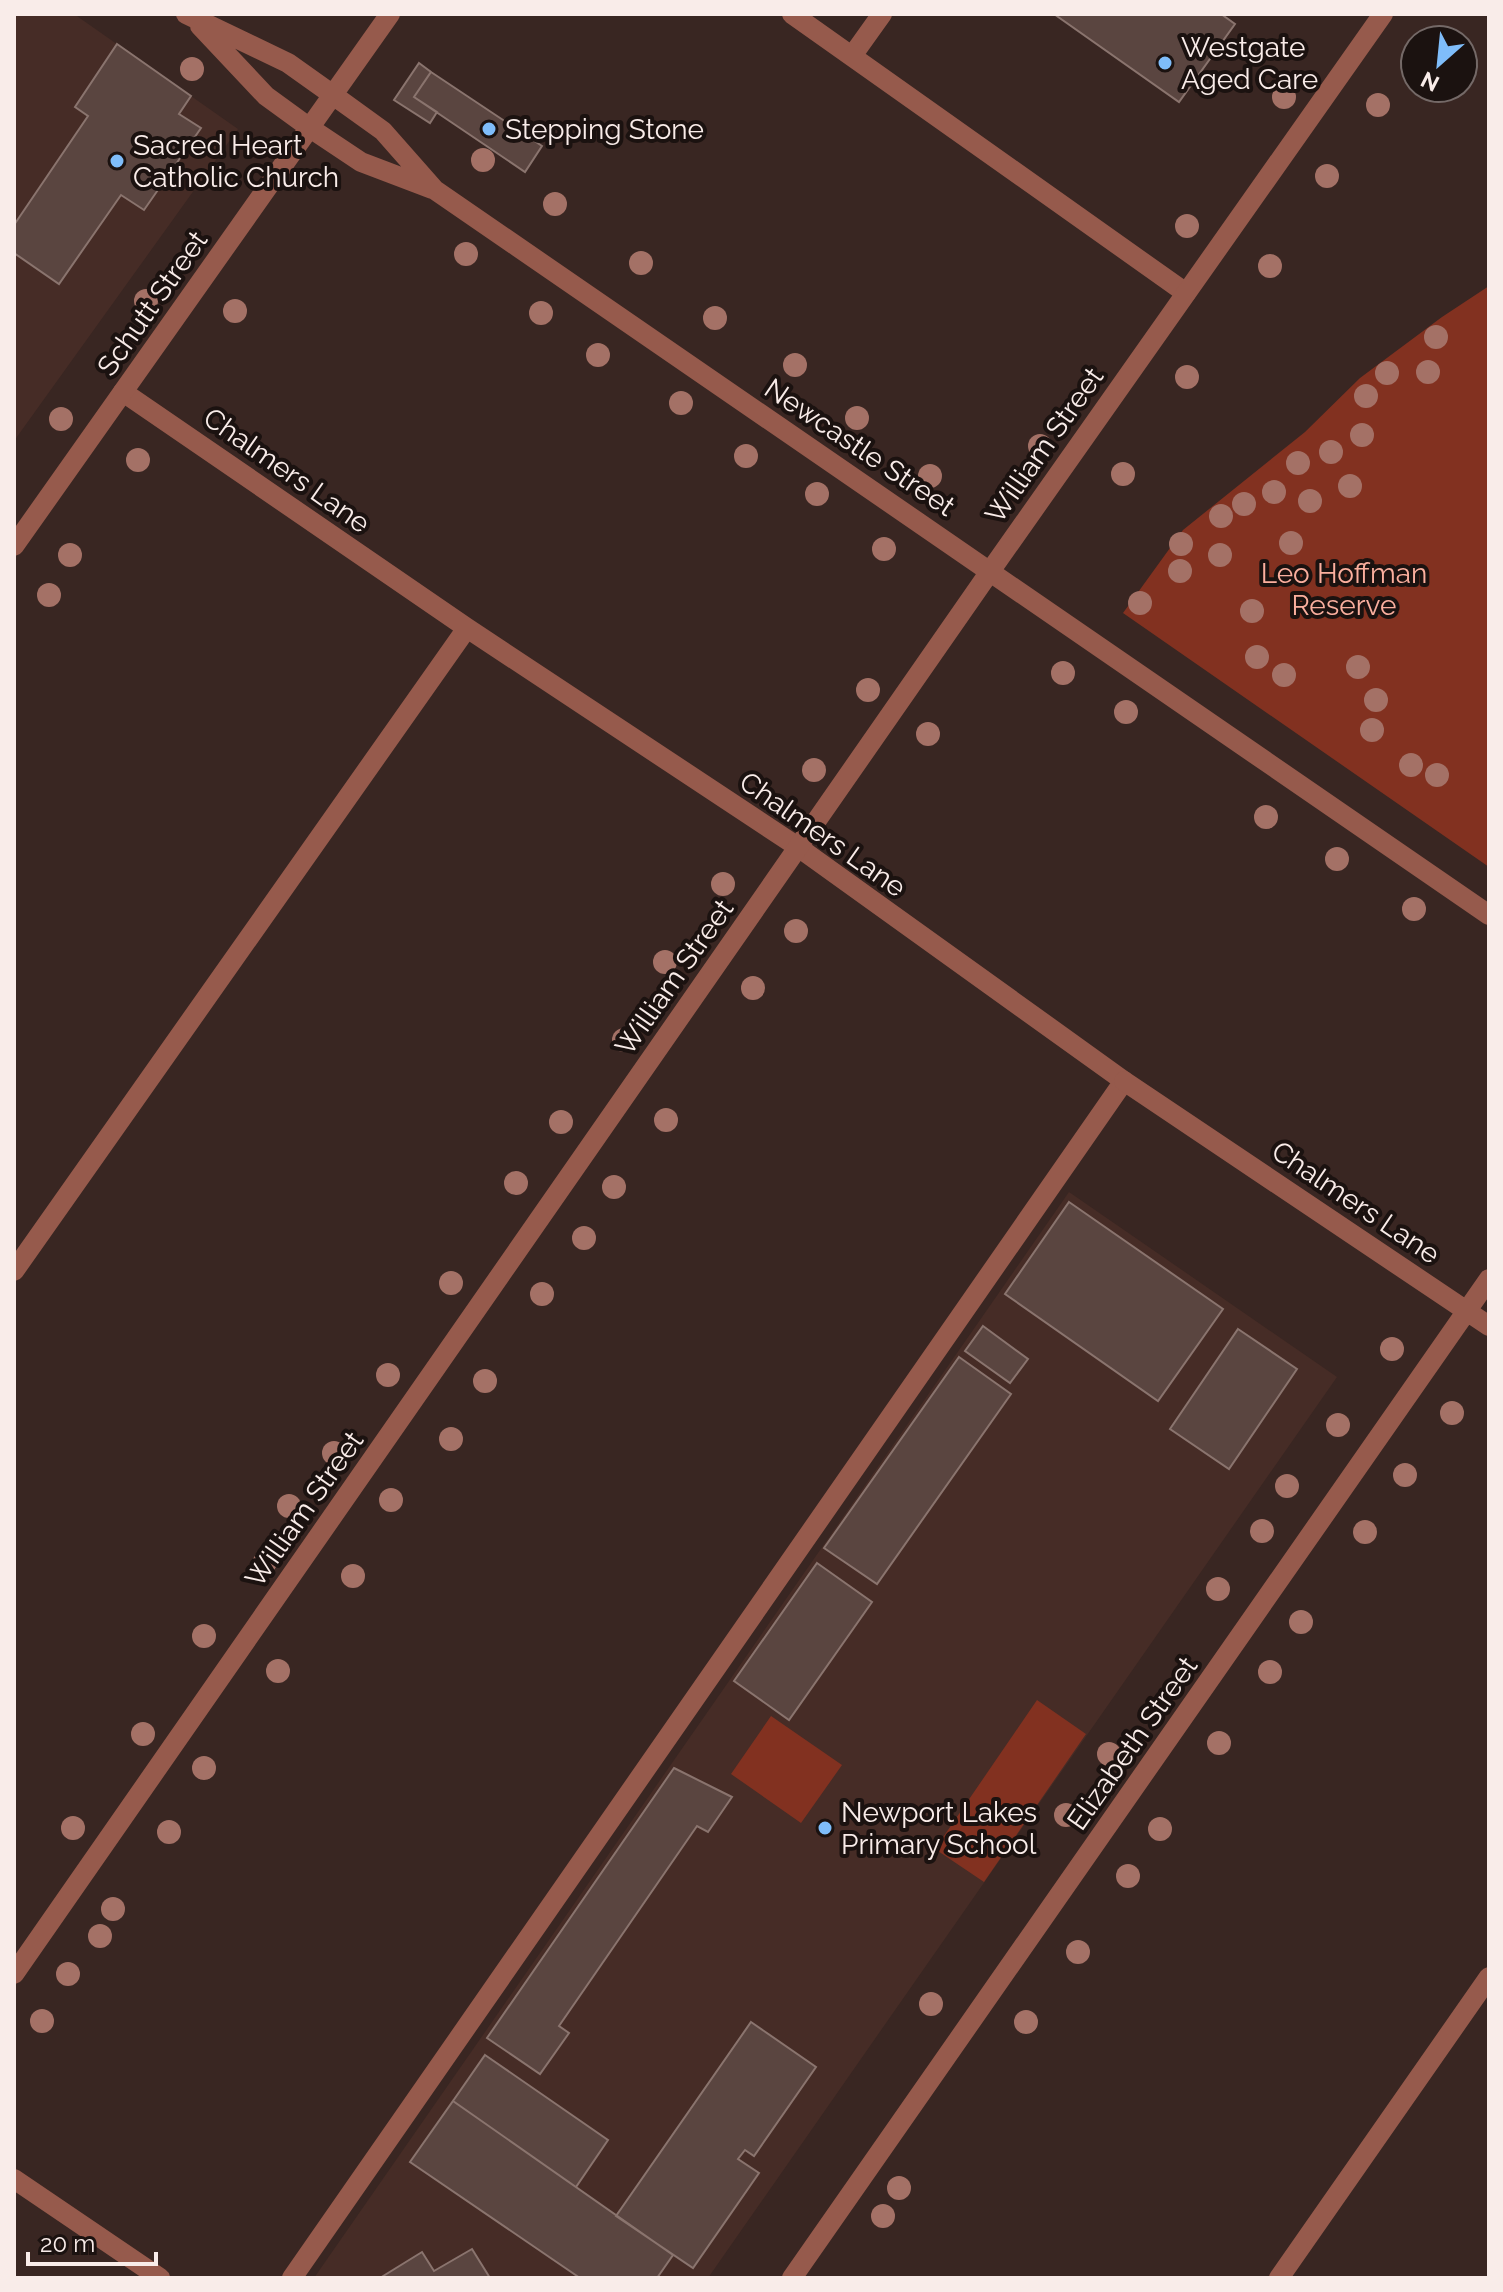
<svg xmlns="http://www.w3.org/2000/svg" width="1503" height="2292" font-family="Raleway,sans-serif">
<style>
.built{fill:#462c26}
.green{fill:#823120}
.building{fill:#5a4540;stroke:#8a746e;stroke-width:2}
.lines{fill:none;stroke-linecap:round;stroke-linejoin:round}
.lane{stroke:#965a4c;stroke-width:20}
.street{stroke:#965a4c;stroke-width:20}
.tree{fill:#a47166}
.poi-dot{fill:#7fbdfa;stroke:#1b1210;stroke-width:3}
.labels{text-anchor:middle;stroke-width:8;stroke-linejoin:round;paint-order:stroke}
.poi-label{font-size:28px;fill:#f9ece9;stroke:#1b1210;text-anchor:start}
.street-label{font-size:28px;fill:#f9ece9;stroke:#1b1210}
.park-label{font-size:28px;fill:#fbaf9e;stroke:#1b1210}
</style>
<rect width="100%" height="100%" fill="#392622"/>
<!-- built -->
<path class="built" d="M14,14h60l164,115 -224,312z
M1069,1192l268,185 -629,901h-394z"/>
<!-- green -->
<path class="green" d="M1489,286v581l-366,-254 60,-83 122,-98 55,-54 82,-61z
M1037,1700l49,34 -102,148 -49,-33z
M771,1716l71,49 -41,58 -70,-49z"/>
<!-- building -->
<path class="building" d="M1054,14h167l14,10 -56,78z
M117,44l74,52 -12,18 22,14 -57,82 -23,-15 -62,89 -45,-31v-28l74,-109 -13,-9z
M419,63l12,9 -17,25 23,15 -7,11 -36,-23z
M431,72l111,74 -17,26 -111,-75z
M1069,1202l154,107 -65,92 -153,-107z
M983,1326l45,33 -18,24 -45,-32z
M1238,1329l59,40 -68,100 -59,-40z
M959,1357l52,37 -134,190 -53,-36z
M817,1563l55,39 -83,118 -55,-39z
M674,1768l58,29 -24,35 -11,-6 -138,200 10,7 -29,41 -53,-36z
M751,2022l65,45 -62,89 -9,-6 -7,9 21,14 -66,95 -77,-52z
M485,2055l123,85 -32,47 -123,-86z
M453,2101l220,154 -16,23h-77l-170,-116z
M472,2249l18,29h-110l42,-26 12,19z"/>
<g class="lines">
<!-- lane -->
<path class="lane" d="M792,14l394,279
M852,56l30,-42
M123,392l344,236 331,219 326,234 -832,1197
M14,1271l453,-643
M1279,2278l210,-301"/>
<!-- street -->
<path class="street" d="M186,14l102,49 45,32 50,36 52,59 1054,725
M200,26l66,70 44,32 51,34 71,27
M14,546l376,-532
M1124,1081l365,245
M14,1974l977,-1404 392,-556
M14,2179l146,99
M792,2278l697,-999"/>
</g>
<!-- trees -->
<g class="tree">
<circle cx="192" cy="69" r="12"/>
<circle cx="1284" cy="97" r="12"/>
<circle cx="1378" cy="105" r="12"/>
<circle cx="483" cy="160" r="12"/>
<circle cx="1327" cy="176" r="12"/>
<circle cx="555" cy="204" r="12"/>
<circle cx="1187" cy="226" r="12"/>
<circle cx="466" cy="254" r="12"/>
<circle cx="641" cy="263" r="12"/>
<circle cx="1270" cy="266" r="12"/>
<circle cx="146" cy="301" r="12"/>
<circle cx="235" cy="311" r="12"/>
<circle cx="541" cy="313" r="12"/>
<circle cx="715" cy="318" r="12"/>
<circle cx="1436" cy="337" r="12"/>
<circle cx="598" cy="355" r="12"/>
<circle cx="795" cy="365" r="12"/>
<circle cx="1428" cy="372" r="12"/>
<circle cx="1387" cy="373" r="12"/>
<circle cx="1187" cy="377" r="12"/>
<circle cx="1366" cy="396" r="12"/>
<circle cx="681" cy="403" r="12"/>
<circle cx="857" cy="418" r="12"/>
<circle cx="61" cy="419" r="12"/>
<circle cx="1362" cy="435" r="12"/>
<circle cx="1040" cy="446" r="12"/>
<circle cx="1331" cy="452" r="12"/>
<circle cx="746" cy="456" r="12"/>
<circle cx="138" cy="460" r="12"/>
<circle cx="1298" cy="463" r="12"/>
<circle cx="1123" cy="474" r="12"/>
<circle cx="930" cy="476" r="12"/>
<circle cx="1350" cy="486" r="12"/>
<circle cx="1274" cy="492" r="12"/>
<circle cx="817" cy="494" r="12"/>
<circle cx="1310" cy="501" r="12"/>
<circle cx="1244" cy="504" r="12"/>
<circle cx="1221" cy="516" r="12"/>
<circle cx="1291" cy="543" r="12"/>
<circle cx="1181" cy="544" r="12"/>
<circle cx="884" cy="549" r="12"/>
<circle cx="70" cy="555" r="12"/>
<circle cx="1220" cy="555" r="12"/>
<circle cx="1180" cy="571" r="12"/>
<circle cx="49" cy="595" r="12"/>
<circle cx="1140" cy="603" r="12"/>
<circle cx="1252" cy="611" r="12"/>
<circle cx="1257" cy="657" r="12"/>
<circle cx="1358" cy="667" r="12"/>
<circle cx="1063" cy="673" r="12"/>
<circle cx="1284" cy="675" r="12"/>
<circle cx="868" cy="690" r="12"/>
<circle cx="1376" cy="700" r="12"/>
<circle cx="1126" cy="712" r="12"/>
<circle cx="1372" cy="730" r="12"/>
<circle cx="928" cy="734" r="12"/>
<circle cx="1411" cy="765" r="12"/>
<circle cx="814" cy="770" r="12"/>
<circle cx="1437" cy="775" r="12"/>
<circle cx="1266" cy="817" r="12"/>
<circle cx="1337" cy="859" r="12"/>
<circle cx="723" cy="884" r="12"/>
<circle cx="1414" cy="909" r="12"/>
<circle cx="796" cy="931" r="12"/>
<circle cx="665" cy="962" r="12"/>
<circle cx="753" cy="988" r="12"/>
<circle cx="624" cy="1040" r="12"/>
<circle cx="666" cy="1120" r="12"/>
<circle cx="561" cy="1122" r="12"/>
<circle cx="516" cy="1183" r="12"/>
<circle cx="614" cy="1187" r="12"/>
<circle cx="584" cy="1238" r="12"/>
<circle cx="451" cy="1283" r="12"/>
<circle cx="542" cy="1294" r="12"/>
<circle cx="1392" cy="1349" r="12"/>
<circle cx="388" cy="1375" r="12"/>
<circle cx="485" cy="1381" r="12"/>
<circle cx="1452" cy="1413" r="12"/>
<circle cx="1338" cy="1425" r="12"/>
<circle cx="451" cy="1439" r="12"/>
<circle cx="334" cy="1453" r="12"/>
<circle cx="1405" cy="1475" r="12"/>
<circle cx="1287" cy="1486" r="12"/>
<circle cx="391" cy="1500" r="12"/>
<circle cx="289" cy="1506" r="12"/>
<circle cx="1262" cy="1531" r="12"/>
<circle cx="1365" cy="1532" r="12"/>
<circle cx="265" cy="1562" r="12"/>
<circle cx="353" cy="1576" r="12"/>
<circle cx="1218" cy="1589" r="12"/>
<circle cx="1301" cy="1622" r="12"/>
<circle cx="204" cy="1636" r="12"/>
<circle cx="278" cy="1671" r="12"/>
<circle cx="1270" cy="1672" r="12"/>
<circle cx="143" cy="1734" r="12"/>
<circle cx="1219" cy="1743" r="12"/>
<circle cx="1109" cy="1754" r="12"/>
<circle cx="204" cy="1768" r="12"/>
<circle cx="1066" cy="1815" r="12"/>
<circle cx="73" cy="1828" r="12"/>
<circle cx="1160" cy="1829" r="12"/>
<circle cx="169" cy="1832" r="12"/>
<circle cx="1128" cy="1876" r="12"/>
<circle cx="113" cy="1909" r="12"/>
<circle cx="100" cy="1936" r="12"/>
<circle cx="1078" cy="1952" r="12"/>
<circle cx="68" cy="1974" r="12"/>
<circle cx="931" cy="2004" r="12"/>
<circle cx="42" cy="2021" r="12"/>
<circle cx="1026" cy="2022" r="12"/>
<circle cx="899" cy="2188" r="12"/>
<circle cx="883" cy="2216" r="12"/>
</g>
<!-- markers -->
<g class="poi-dot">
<circle cx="1165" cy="63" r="8"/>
<circle cx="489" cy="129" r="8"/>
<circle cx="117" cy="161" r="8"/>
<circle cx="825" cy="1828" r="8"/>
</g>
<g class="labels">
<!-- poi labels -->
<g class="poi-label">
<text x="1181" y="57">Westgate<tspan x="1181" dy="32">Aged Care</tspan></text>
<text x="505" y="139">Stepping Stone</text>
<text x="133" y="155">Sacred Heart<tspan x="133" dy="32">Catholic Church</tspan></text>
<text x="841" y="1822">Newport Lakes<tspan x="841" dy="32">Primary School</tspan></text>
</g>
<!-- street labels -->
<g class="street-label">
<text transform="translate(152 303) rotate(-55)" y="10">Schutt Street</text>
<text transform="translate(1044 445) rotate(-55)" y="10">William Street</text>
<text transform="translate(860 447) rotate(34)" y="10">Newcastle Street</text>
<text transform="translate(287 470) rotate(35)" y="10">Chalmers Lane</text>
<text transform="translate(823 834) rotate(35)" y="10">Chalmers Lane</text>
<text transform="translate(674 977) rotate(-55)" y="10">William Street</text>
<text transform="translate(1356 1202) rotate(34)" y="10">Chalmers Lane</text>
<text transform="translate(304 1509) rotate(-55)" y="10">William Street</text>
<text transform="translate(1132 1743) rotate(-55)" y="10">Elizabeth Street</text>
</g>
<!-- park labels -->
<g class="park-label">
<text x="1344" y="583">Leo Hoffman<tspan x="1344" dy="32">Reserve</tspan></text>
</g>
</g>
<!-- border -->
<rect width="1503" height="2292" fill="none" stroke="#f9ece9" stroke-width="32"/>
<!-- north arrow -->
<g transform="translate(1439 64) rotate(207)"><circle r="38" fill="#1b1210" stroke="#746967" stroke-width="2"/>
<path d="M0-6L14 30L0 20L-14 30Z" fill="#7fbdfa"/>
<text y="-12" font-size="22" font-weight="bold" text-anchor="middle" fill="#f9ece9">N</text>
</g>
<!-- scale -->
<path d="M28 2252v12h128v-12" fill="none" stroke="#f9ece9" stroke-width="4"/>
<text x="40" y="2252" font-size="24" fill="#f9ece9" stroke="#1b1210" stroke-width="6" paint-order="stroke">20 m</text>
</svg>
